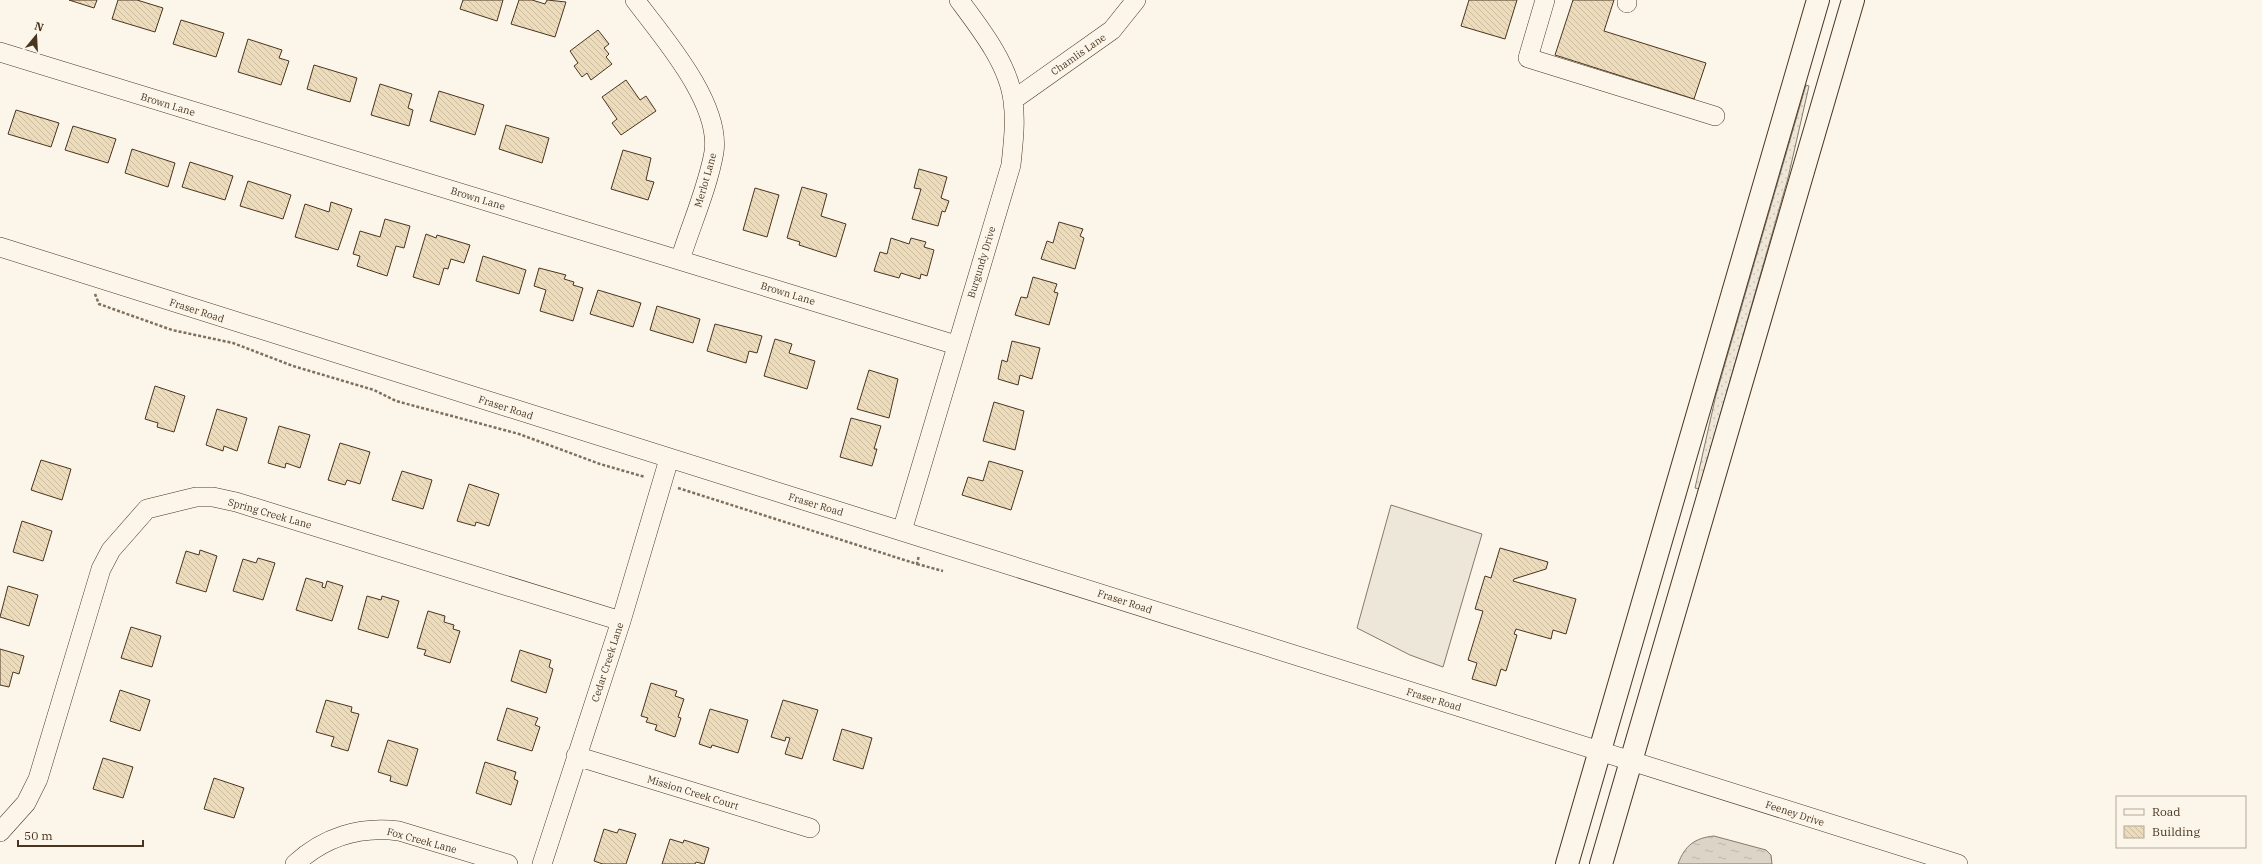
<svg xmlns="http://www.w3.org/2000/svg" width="2262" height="864" font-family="'IBM Plex Serif',serif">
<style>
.grass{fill:url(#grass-dots);stroke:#887966}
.parking{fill:#ede7d9;stroke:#887966}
.water{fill:url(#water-ripples);stroke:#887966}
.building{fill:url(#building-back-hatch);stroke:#4a3520}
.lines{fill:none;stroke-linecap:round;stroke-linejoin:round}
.minor-casing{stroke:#4a3520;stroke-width:20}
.major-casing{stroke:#4a3520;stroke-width:24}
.path{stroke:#7f6f5c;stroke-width:2.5;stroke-dasharray:3 2;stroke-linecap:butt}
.minor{stroke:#fbf6e9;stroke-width:19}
.major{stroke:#fbf6e9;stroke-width:22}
.labels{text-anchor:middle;stroke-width:3;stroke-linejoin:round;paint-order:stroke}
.street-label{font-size:10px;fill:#4a3520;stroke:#fbf6e9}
</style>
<defs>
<pattern id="grass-dots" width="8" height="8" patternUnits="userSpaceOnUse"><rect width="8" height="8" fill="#ede6d9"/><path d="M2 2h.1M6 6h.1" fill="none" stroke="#cdc6ba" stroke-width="1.8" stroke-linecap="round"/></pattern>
<pattern id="water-ripples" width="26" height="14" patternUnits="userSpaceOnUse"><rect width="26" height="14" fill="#dcd4c6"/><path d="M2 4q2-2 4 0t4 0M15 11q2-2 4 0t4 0" fill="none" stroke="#beb7aa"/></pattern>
<pattern id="building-back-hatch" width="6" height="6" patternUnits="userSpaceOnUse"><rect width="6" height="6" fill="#ecdcbc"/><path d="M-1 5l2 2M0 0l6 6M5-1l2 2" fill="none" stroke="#ccbda1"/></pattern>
</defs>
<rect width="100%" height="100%" fill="#fbf6e9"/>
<!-- grass -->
<path class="grass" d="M1806,85l3,1 -21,92 -89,311 -4,-1 21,-93z"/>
<!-- parking -->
<path class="parking" d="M1391,505l91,29 -39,133 -33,-12 -53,-27z"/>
<!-- water -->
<path class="water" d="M1714,836l52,14 5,5 1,9h-94c7,-19 17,-26 36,-28z"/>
<!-- building -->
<path class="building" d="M69,0h28l-3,8z
M118,0h19l26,8 -8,24 -43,-13z
M463,0h40l-6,21 -37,-12z
M519,0h13l13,4 2,-4 19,2 -11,35 -44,-13z
M1469,0h48l-12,39 -44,-13z
M1573,0h41l-10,31 102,32 -12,36 -139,-44z
M181,20l43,13 -8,24 -43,-13z
M598,30l11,14 -5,4 5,6 -3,3 6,7 -21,16 -4,-7 -5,4 -8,-11 4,-3 -8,-12z
M248,39l34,11 -3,8 10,3 -8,24 -43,-13z
M314,65l43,13 -7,24 -43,-13z
M626,80l14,20 6,-4 10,15 -35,24 -9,-12 5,-4 -15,-22z
M380,84l32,10 -4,14 5,2 -4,16 -38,-11z
M439,91l45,14 -9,30 -45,-14z
M16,110l43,13 -8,24 -43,-13z
M506,125l43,13 -7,25 -43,-14z
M73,126l43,13 -8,24 -43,-13z
M132,149l43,14 -7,24 -43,-14z
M623,150l28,8 -5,22 8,2 -6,18 -37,-11z
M190,162l43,14 -8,24 -43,-13z
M919,169l28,8 -6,21 8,3 -4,11 -3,-1 -4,15 -26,-7 9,-30 -7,-1z
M248,181l43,14 -8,24 -43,-13z
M802,187l25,7 -6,22 25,8 -10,33 -37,-12 1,-3 -13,-4z
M755,188l24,7 -12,42 -24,-7z
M331,202l21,7 -14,41 -43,-13 10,-33 24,8z
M385,219l25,7 -6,22 -8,-2 -9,30 -30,-10 3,-10 -7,-2 7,-23 20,6z
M1059,222l24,7 -3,7 4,2 -9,31 -34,-10 6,-18 6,2z
M426,234l10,4 1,-3 33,10 -6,18 -13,-4 -3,10 -4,-1 -5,17 -26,-8z
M891,238l18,6 2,-6 15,4 -2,5 10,3 -7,26 -6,-2 -1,5 -19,-6 -2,5 -25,-7 6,-19 7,2z
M483,256l43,14 -7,24 -43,-13z
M539,268l27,7 -2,4 10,3 -1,3 10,3 -10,33 -33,-10 6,-21 -12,-4z
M1033,277l24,7 -3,8 4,1 -9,32 -34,-10 6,-18 6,1z
M598,290l43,13 -8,24 -43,-13z
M657,306l43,13 -7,24 -43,-13z
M715,324l47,12 -5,17 -8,-2 -3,12 -39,-12z
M775,339l17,5 -3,9 26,8 -8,28 -43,-13z
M1012,341l28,7 -8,31 -12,-4 -2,10 -20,-6 4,-19 5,2z
M869,370l29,9 -9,39 -32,-9z
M155,386l30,10 -11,36 -17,-5 1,-4 -13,-4z
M994,402l30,9 -9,39 -32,-9z
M217,409l30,9 -10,33 -13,-5 -1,5 -17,-6z
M851,418l30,8 -7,23h3l-5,17 -32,-9z
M279,426l31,9 -10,33 -14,-5 -1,5 -17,-5z
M340,443l30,9 -10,32 -13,-4 -2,5 -17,-5z
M41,460l30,9 -9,31 -31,-10z
M989,461l34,10 -12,39 -49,-15 6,-18 15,4z
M402,471l30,9 -9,29 -31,-9z
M469,484l30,10 -10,32 -13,-4 -1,4 -18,-5z
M22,521l30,10 -9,30 -30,-9z
M1500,548l48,14 -2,7 -32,10 -1,2 63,18 -10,35 -13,-4 -2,9 -35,-10 -2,5 3,1 -11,36 -5,-2 -5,17 -24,-7 5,-16 -9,-3 15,-49 -8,-2 10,-33 6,2z
M200,550l17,6 -11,36 -30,-9 10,-32 13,4z
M258,558l17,5 -12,37 -30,-9 10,-32 13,4z
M306,578l17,5 -1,4 3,1 2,-7 16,5 -11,35 -36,-11z
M8,586l30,9 -9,31 -29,-9z
M367,596l14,4 1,-4 17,5 -11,37 -30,-9z
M428,611l17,5 -1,6 10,3 -1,4 7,2 -10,32 -26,-8 2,-5 -9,-2z
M131,627l30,9 -9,31 -31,-9z
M0,649l24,7 -5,18 -6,-2 -4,15 -9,-2z
M520,650l31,10 -2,7 4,2 -7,24 -35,-12z
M651,683l26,8 -2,5 9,3 -6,18 3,1 -6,19 -20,-7 2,-5 -11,-3 2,-4 -7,-2z
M120,690l30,10 -10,31 -30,-10z
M326,700l26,7 -1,5 8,2 -11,37 -17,-5 3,-9 -18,-5z
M783,700l35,10 -16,49 -17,-5 5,-16 -4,-1 -1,4 -14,-4z
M507,708l31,10 -3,7 5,2 -8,24 -35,-11z
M710,709l38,11 -10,33 -26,-8 -1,3 -12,-4z
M842,729l30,9 -9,31 -30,-9z
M388,740l30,9 -11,37 -17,-5 1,-5 -13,-4z
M103,758l30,9 -10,31 -30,-9z
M485,762l31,10 -2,7 4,2 -7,24 -35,-12z
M214,778l30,10 -10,30 -30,-9z
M604,829l13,4 2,-4 17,5 -10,30h-23l-9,-3z
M670,839l13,4 1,-3 25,8 -5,16 -8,-2 -1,2h-33z"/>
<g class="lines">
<!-- minor casing -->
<g class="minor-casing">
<path id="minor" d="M635,0c28,37 86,103 79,152 -6,35 -23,73 -34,108
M1545,0l-17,58 187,58
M1627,3v-3
M0,52l956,293
M1013,100l99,-70 24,-30
M0,247l1958,617
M902,531l109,-366c2,-21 5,-42 2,-64 -4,-36 -33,-73 -54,-101
M576,756l234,72
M0,832l26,-29 12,-24 63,-210 10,-19 36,-41 49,-12h17l23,5 385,119
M295,864c29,-27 65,-38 104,-33l109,33
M542,864l79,-243 48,-162"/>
</g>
<!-- major casing -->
<g class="major-casing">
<path id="major" d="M1567,864l251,-864
M1601,864l252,-864"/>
</g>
<!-- path -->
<path class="path" d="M95,294l4,10 73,26 61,13 60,23 81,24 22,11 123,33 81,30 45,13
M678,488l239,76 2,-9
M917,564l26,7"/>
<!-- minor -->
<use href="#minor" class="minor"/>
<!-- major -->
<use href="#major" class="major"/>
</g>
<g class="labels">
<!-- street labels -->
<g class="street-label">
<text transform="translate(1078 54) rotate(-35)" y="4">Chamlis Lane</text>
<text transform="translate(168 104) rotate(17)" y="4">Brown Lane</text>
<text transform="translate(705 180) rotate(-74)" y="4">Merlot Lane</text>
<text transform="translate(478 198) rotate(17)" y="4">Brown Lane</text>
<text transform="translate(981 262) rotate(-73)" y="4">Burgundy Drive</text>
<text transform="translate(788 293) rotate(17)" y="4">Brown Lane</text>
<text transform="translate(197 310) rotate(18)" y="4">Fraser Road</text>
<text transform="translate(506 407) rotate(18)" y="4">Fraser Road</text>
<text transform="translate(816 504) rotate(17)" y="4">Fraser Road</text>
<text transform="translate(270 513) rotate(16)" y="4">Spring Creek Lane</text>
<text transform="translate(1125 601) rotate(18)" y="4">Fraser Road</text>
<text transform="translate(607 662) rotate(-72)" y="4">Cedar Creek Lane</text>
<text transform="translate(1434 699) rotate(17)" y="4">Fraser Road</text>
<text transform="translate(693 792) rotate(17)" y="4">Mission Creek Court</text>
<text transform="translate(1795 813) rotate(18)" y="4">Feeney Drive</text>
<text transform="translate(422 840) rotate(15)" y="4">Fox Creek Lane</text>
</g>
</g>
<!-- legend -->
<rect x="2116" y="796" width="130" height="52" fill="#fbf6e9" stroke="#b4a999"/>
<rect x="2124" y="809" width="20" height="6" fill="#fbf6e9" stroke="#b4a999"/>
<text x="2152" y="816" font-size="12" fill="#4a3520">Road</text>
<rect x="2124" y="826" width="20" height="12" fill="url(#building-back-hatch)" stroke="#b4a999"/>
<text x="2152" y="836" font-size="12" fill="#4a3520">Building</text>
<!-- north arrow -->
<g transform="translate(36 36) rotate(18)" stroke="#fbf6e9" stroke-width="3" paint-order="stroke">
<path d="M0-3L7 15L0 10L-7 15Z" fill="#4a3520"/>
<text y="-6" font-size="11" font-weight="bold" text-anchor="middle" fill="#4a3520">N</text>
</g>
<!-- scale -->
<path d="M18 840v6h125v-6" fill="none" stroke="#4a3520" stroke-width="2"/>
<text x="24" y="840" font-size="12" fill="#4a3520" stroke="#fbf6e9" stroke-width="3" paint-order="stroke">50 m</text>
</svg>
